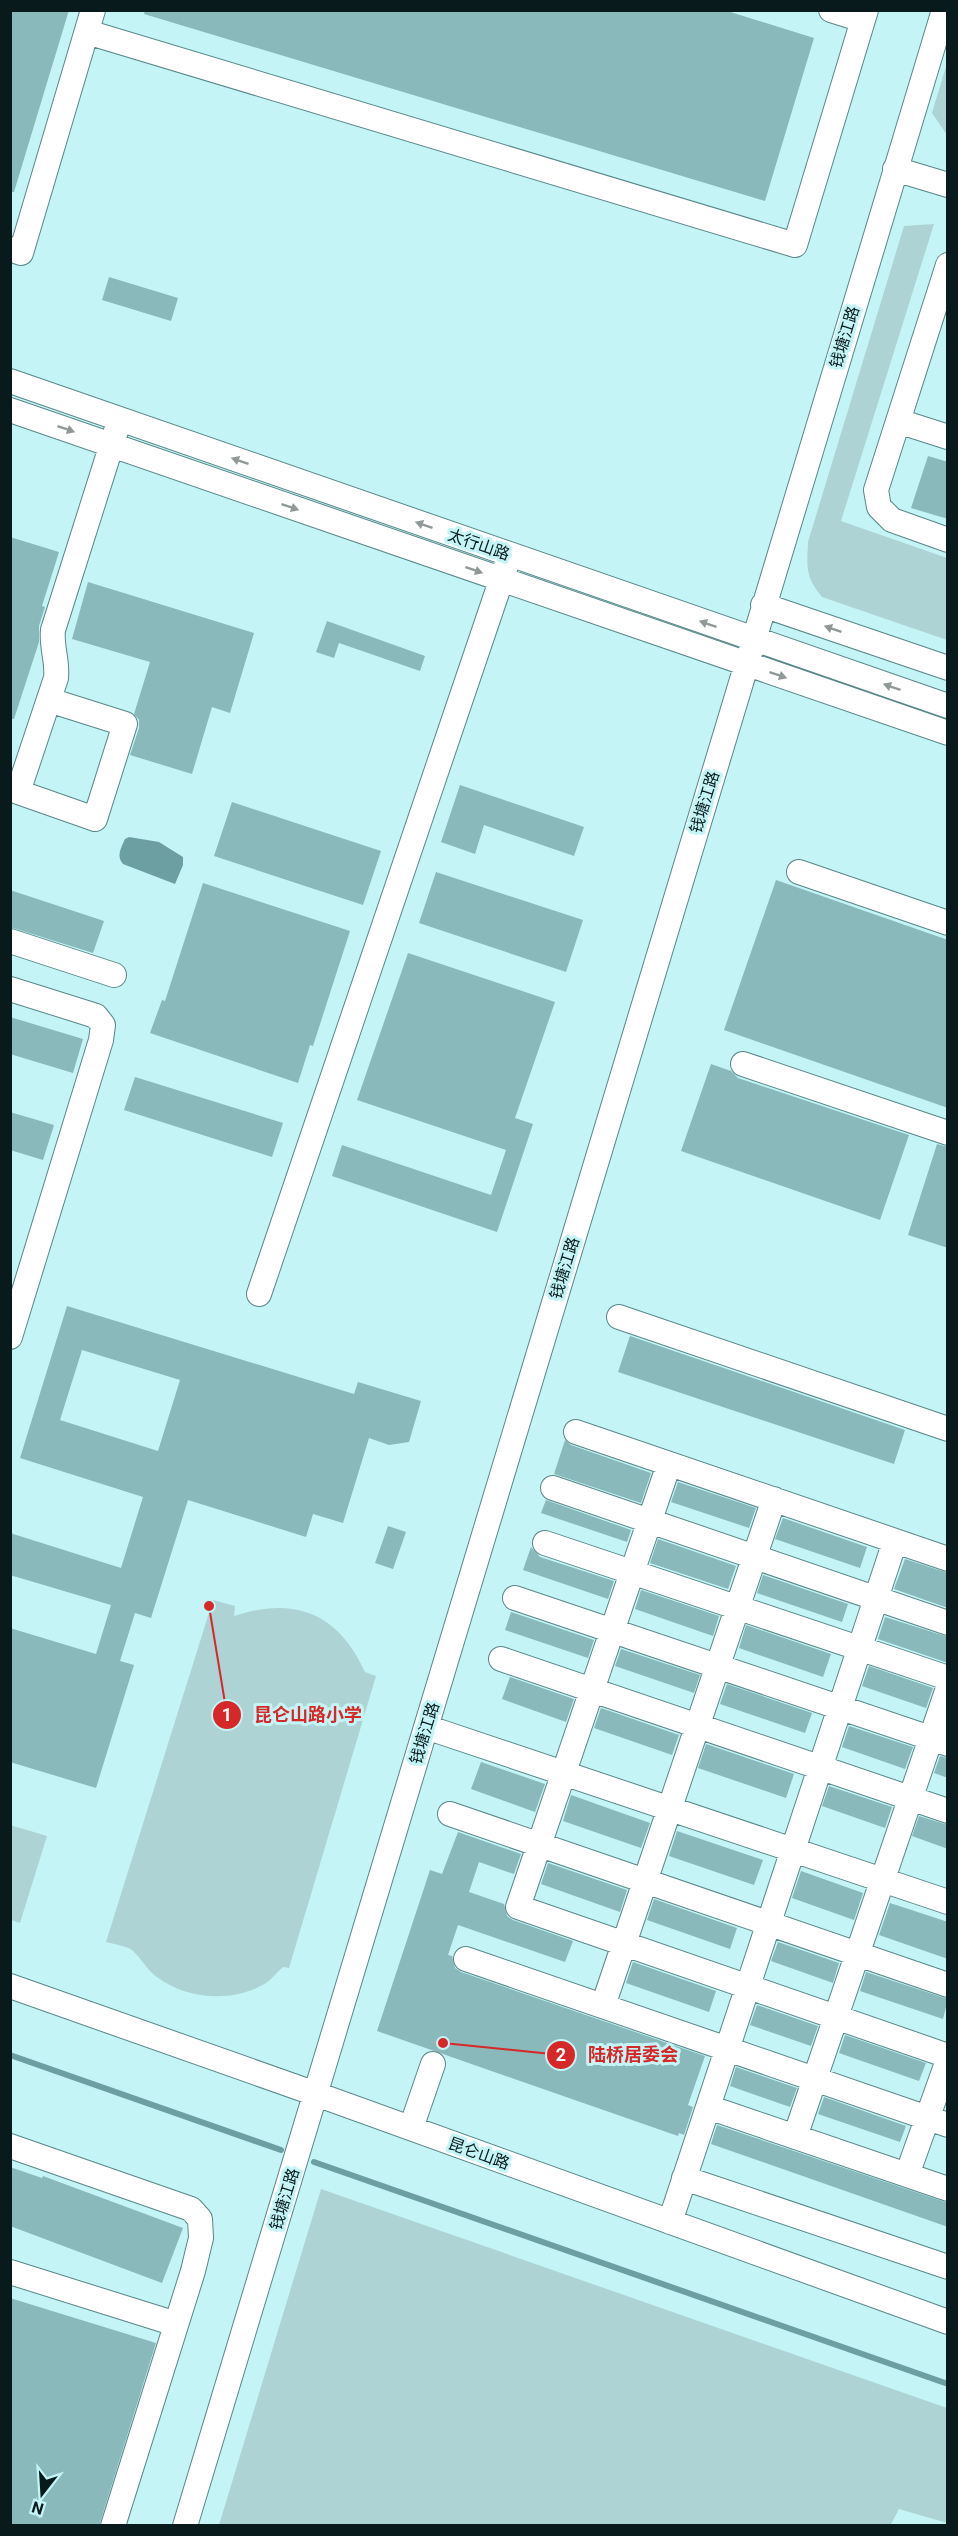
<svg xmlns="http://www.w3.org/2000/svg" width="958" height="2536" font-family="Roboto,'Noto Sans SC',sans-serif">
<style>
.green{fill:#add3d5}
.water{fill:#6c9fa1}
.lines{fill:none;stroke-linecap:round;stroke-linejoin:round}
.stream{stroke:#6c9fa1;stroke-width:6}
.building{fill:#8ab9bb;fill-rule:evenodd}
.minor-casing{stroke:#598789;stroke-width:26}
.minor{stroke:#fff;stroke-width:24}
.oneway{fill:#909898}
.labels{text-anchor:middle;stroke-width:6;stroke-linejoin:round;paint-order:stroke}
.street-label{font-size:16px;fill:#081a1b;stroke:#c4f4f6}
.leader{fill:none;stroke:#d62828;stroke-width:2}
.callout-dot{fill:#d62828;stroke:#c4f4f6;stroke-width:2}
.mark-label{font-size:18px;text-anchor:middle;font-weight:bold;fill:#fff}
.callout-label{font-size:18px;text-anchor:middle;font-weight:bold;fill:#d62828;stroke:#c4f4f6;stroke-width:6;stroke-linejoin:round;paint-order:stroke}
</style>
<rect width="100%" height="100%" fill="#c4f4f6"/>
<!-- green -->
<path class="green" d="M947,63l1,72h-1l-15,-22z
M934,224l-93,297 106,37v82l-125,-43c-17,-21 -15,-29 -14,-55l96,-316z
M213,1600l22,6 -1,10c61,-20 104,-3 131,56l11,4 -87,292 -6,-1c-6,5 -11,12 -17,16 -32,20 -79,17 -109,-6 -10,-7 -16,-19 -25,-27 -6,-4 -19,-6 -26,-8z
M10,1825l37,11 -27,87 -9,-3z
M321,2189l626,219v115l-48,-14 -9,17 -671,-1z"/>
<!-- water -->
<path class="water" d="M129,837l30,5 24,15v8l-8,19 -52,-20c-7,-8 -2,-16 2,-25z"/>
<g class="lines">
<!-- stream -->
<path class="stream" d="M10,2055l271,95
M314,2162l634,222"/>
</g>
<!-- building -->
<path class="building" d="M10,10h59l-55,182h-4z
M145,10h579l90,28 -49,163 -621,-187z
M109,277l69,21 -7,23 -69,-21z
M928,456l20,6v57l-37,-11z
M10,537l49,15 -17,54 3,1 -6,19v16l-25,77h-4z
M88,582l166,51 -24,80 -18,-6 -20,67 -62,-19 9,-27v-8l-5,-6 16,-52 -78,-23z
M327,621l98,35 -5,15 -81,-28 -5,15 -18,-6z
M460,785l124,42 -10,29 -90,-31 -9,29 -34,-12z
M232,802l149,49 -18,54 -149,-49z
M436,872l147,48 -17,52 -147,-49z
M776,880l172,60v168l-224,-78z
M203,883l147,48 -37,115 -3,-1 -12,38 -148,-50 12,-33 3,1z
M10,890l94,31 -11,32 -83,-26z
M408,953l147,49 -40,116 18,6 -36,108 -165,-56 10,-31 149,50 15,-45 -149,-50z
M10,1017l73,22 -10,34 -63,-19z
M711,1064l20,7 7,7 171,57 -29,85 -199,-69z
M135,1077l148,46 -11,34 -148,-47z
M10,1112l44,13 -11,35 -33,-10z
M937,1144l11,3v101l-40,-13z
M67,1306l287,88 4,-12 63,19 -12,41 -20,3 -20,-7 -26,85 -30,-9 -7,23 -118,-37 -37,118 -16,-5 -15,48 14,4 -38,123 -86,-26v-134l86,26 15,-49 -101,-30v-42l111,35 22,-71 -123,-39zM82,1350l98,30 -22,71 -98,-31z
M630,1336l275,94 -11,34 -276,-92z
M565,1440l6,5 80,28 -10,30 -87,-29z
M678,1482l78,26 -7,20 -78,-26z
M546,1500l85,30 -4,12 -86,-29z
M783,1518l84,29 -7,21 -85,-29z
M388,1526l18,6 -13,37 -18,-6z
M658,1539l78,27 -8,23 -78,-26z
M531,1547l9,10 74,24 -6,18 -85,-29z
M905,1559l43,14v35l-54,-19z
M763,1575l85,29 -6,18 -85,-29z
M641,1590l78,26 -6,20 -78,-27z
M511,1612l83,28 -6,18 -83,-28z
M885,1617l63,20v26l-70,-24z
M746,1625l85,29 -8,23 -84,-29z
M621,1649l79,26 -6,18 -79,-27z
M869,1666l64,22 -7,20 -64,-22z
M510,1677l64,22 -8,23 -64,-23z
M727,1684l85,29 -7,20 -85,-29z
M601,1708l78,27 -7,20 -78,-27z
M849,1726l64,21 -8,22 -63,-22z
M706,1744l88,30 -8,24 -88,-30z
M940,1756l8,2v20l-14,-5z
M481,1762l64,22 -10,28 -64,-23z
M829,1786l63,21 -7,21 -63,-22z
M571,1795l79,28 -9,25 -78,-27z
M919,1816l29,9v24l-36,-13z
M677,1831l86,29 -9,25 -85,-29z
M458,1832l63,22 -7,20 -35,-12 -10,30 35,12 3,12 6,4 60,21 -8,21 -107,-37 -10,30 4,1 3,12 6,4 244,84 -17,49 5,2 -9,28 -5,-2 -1,3 -301,-105 53,-161 12,4z
M548,1863l79,27 -7,22 -79,-28z
M801,1871l62,22 -9,27 -62,-22z
M654,1899l83,29 -7,21 -83,-29z
M890,1903l58,19v37l-69,-24z
M778,1942l61,21 -6,20 -62,-22z
M633,1962l83,29 -7,21 -83,-29z
M866,1972l82,27 -5,20 -83,-28z
M757,2005l61,21 -7,20 -61,-21z
M845,2035l81,28 -7,18 -80,-28z
M736,2067l61,21 -7,19 -60,-21z
M824,2097l82,29 -6,16 -82,-28z
M717,2125l231,78v24l-237,-83z
M10,2167l32,11 1,-2 140,52 -21,55 -152,-57z
M10,2298l146,45 -57,183h-89z"/>
<g class="lines">
<!-- minor casing -->
<g class="minor-casing">
<path id="minor" d="M831,10l32,10
M87,32l708,213 71,-235
M895,169l53,16
M10,249l11,4 72,-243
M948,265l-72,225 3,17 13,13 56,20
M10,381l938,325
M10,410l938,323
M898,421l50,16
M763,605l185,63
M49,700l76,24 -30,95 -77,-27 38,-114c2,-17 -5,-31 -3,-48l63,-199
M799,872l149,51
M10,941l104,34
M10,989l86,27 7,9 -2,15 -91,297
M743,1064l205,69
M259,1294l247,-728
M619,1317l329,112
M576,1432l372,127
M669,1464l-151,443 430,149
M553,1488l395,135
M545,1543l403,135
M515,1598l433,146
M501,1659l447,152
M426,1727l522,175
M450,1814l498,171
M466,1959l482,166
M10,1986l306,108 632,228
M603,2006l171,-507
M708,2107l240,82
M411,2128l22,-64
M795,2137l153,-449
M10,2146l181,63 9,10 1,19 -8,33 -80,255
M907,2175l41,-115
M684,2178l264,89
M670,2222l225,-681
M10,2272l166,52
M185,2526l759,-2516"/>
</g>
<!-- minor -->
<use href="#minor" class="minor"/>
</g>
<!-- one-way arrows -->
<defs><path id="oneway-solid" d="M-6-.8H1V-3.2L6.5 0L1 3.2V.8H-6Z" transform="scale(1.5)"/></defs>
<g class="oneway">
<use href="#oneway-solid" transform="translate(66 429) rotate(19)"/>
<use href="#oneway-solid" transform="translate(240 461) rotate(-161)"/>
<use href="#oneway-solid" transform="translate(290 507) rotate(19)"/>
<use href="#oneway-solid" transform="translate(424 525) rotate(-161)"/>
<use href="#oneway-solid" transform="translate(474 570) rotate(19)"/>
<use href="#oneway-solid" transform="translate(708 624) rotate(-161)"/>
<use href="#oneway-solid" transform="translate(833 629) rotate(-161)"/>
<use href="#oneway-solid" transform="translate(778 675) rotate(19)"/>
<use href="#oneway-solid" transform="translate(892 687) rotate(-161)"/>
</g>
<g class="labels">
<!-- street labels -->
<g class="street-label">
<text transform="translate(844 337) rotate(-73)" y="6">钱塘江路</text>
<text transform="translate(479 544) rotate(19)" y="6">太行山路</text>
<text transform="translate(704 802) rotate(-73)" y="6">钱塘江路</text>
<text transform="translate(564 1268) rotate(-73)" y="6">钱塘江路</text>
<text transform="translate(424 1733) rotate(-73)" y="6">钱塘江路</text>
<text transform="translate(479 2153) rotate(20)" y="6">昆仑山路</text>
<text transform="translate(284 2199) rotate(-73)" y="6">钱塘江路</text>
</g>
</g>
<!-- callouts -->
<path class="leader" d="M209 1606L227 1715M443 2043L561 2055"/>
<g class="callout-dot">
<circle cx="209" cy="1606" r="6"/>
<circle cx="443" cy="2043" r="6"/>
<circle cx="227" cy="1715" r="15"/>
<circle cx="561" cy="2055" r="15"/>
</g>
<g class="mark-label">
<text x="227" y="1721">1</text>
<text x="561" y="2061">2</text>
</g>
<g class="callout-label">
<text x="308" y="1721">昆仑山路小学</text>
<text x="633" y="2061">陆桥居委会</text>
</g>
<!-- border -->
<rect width="958" height="2536" fill="none" stroke="#081a1b" stroke-width="24"/>
<!-- north arrow -->
<g transform="translate(42 2494) rotate(197)" stroke="#c4f4f6" stroke-width="4.5" paint-order="stroke">
<path d="M0-4.5L10 22L0 15L-10 22Z" fill="#081a1b"/>
<text y="-9" font-size="16" font-weight="bold" text-anchor="middle" fill="#081a1b">N</text>
</g>
</svg>
